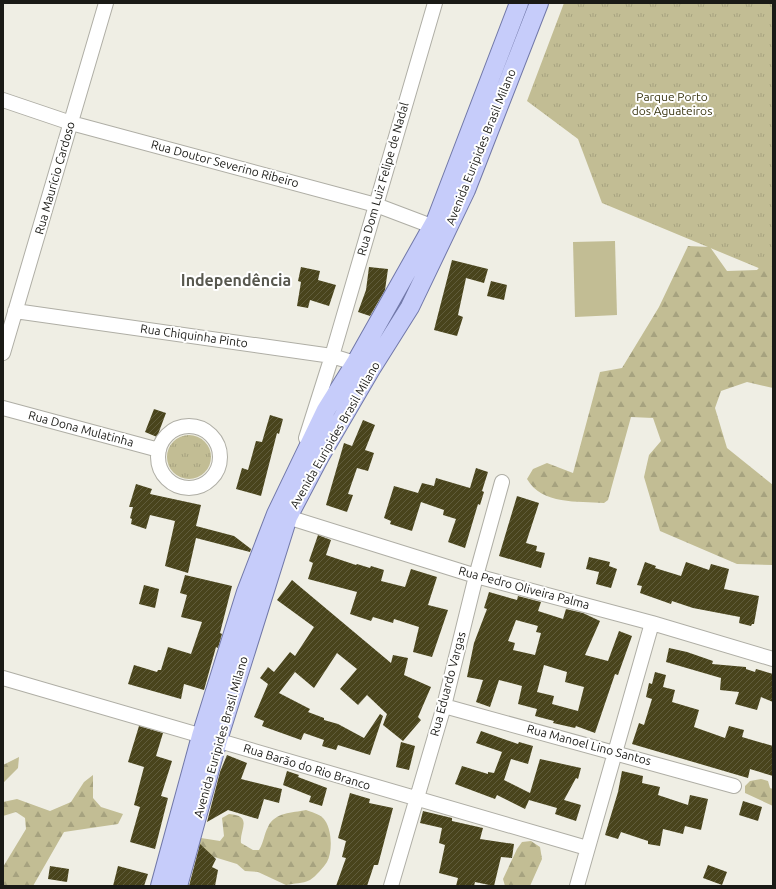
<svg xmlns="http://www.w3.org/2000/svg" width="776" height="889" font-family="Ubuntu,sans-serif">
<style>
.grass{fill:url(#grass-tufts)}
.forest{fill:url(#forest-firs)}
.garden{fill:#c2bd94}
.building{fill:url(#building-hatch);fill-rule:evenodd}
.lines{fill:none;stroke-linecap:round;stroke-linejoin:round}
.minor-casing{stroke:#afaea5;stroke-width:16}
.major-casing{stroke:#7178a8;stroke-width:20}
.minor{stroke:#fff;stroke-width:14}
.major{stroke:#c6ccfa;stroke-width:18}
.labels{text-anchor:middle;stroke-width:4;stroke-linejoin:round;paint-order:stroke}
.park-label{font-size:12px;fill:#393511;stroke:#fff}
.street-label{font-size:12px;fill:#1a1a16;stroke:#fff}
.district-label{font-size:16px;font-weight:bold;fill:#58584f;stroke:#fff}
</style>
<defs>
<pattern id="grass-tufts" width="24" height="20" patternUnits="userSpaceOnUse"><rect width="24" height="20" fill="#c2bd94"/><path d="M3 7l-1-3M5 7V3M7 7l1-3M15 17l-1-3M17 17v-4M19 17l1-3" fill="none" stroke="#a6a27f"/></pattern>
<pattern id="forest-firs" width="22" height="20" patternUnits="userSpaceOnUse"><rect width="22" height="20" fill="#c2bd94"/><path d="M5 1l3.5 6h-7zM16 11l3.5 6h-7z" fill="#a6a27f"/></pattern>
<pattern id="building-hatch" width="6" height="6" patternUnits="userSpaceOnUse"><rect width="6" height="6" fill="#49441c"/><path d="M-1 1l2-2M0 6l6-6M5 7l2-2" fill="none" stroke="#605c3b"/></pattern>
</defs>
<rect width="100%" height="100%" fill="#efeee4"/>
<!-- grass -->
<path class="grass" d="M564,3h209v271l-171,-71 -24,-64 -51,-38z
M167 457a22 22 0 1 1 44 0a22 22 0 1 1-44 0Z"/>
<!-- forest -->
<path class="forest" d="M688,246l22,1 17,24 30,-1 16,-17v135l-26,-6 -26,9 -6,17 12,40 46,37v80l-36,-1 -77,-33 -16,-54 5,-22 12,-14 -8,-23 -22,-1 -23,83 -4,3c-26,-2 -62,2 -77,-24l6,-10 14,-6 26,10 27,-101 22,-4 37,-61z
M19,757l-1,11 -15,15v-18z
M93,775v23l8,9 22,7 -5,10 -54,8 -31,54h-30v-19l23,-38 -1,-11 -9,-6 -13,4v-14l14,-3 33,12 21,-9 13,-20z
M761,779l7,2 2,7 3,1v17l-28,-13v-7l5,-5z
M306,810c5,2 13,4 17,8 9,9 10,33 4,44 -3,5 -12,15 -17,18 -8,4 -15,3 -24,5l-28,-13 -13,-1 -8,-7 -36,-11c-2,-7 -5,-9 0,-15l19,3 4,-5 -2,-18 7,-4c25,2 10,16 12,29l12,7h6c5,-8 5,-16 9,-23 7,-15 24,-14 38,-17z
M531,841l9,6 2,12 -12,27h-25l-2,-7 14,-30 5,-7z"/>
<!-- garden -->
<path class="garden" d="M615,241l2,74 -42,2 -2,-75z"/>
<!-- building -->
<path class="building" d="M452,260l36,9 -4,14 -18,-5 -8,37 5,2 -6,19 -23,-6z
M301,267l19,4 -2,9 18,5 -7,21 -19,-6 -2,8 -11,-2 4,-24 -3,-1z
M369,267l19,2 -3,21 -15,26 -12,-4 8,-22z
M491,281l16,4 -3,15 -17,-4z
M154,409l12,4 -9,24 -12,-5z
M270,415l13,4 -4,15 -2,-1 -16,63 -25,-7 6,-21 6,2 8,-29 6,1z
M363,420l12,5 -10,25 9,3 -6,18 -11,-3 -9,26 5,1 -6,17 -21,-7 18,-62 8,3z
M476,468l12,4 -6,19 2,1 -4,13 -2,-1 -13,44 -17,-6 8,-23 -13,-4 1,-5 -23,-8 -9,29 -22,-7 1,-3 -7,-3 10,-32 24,7 4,-10 12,3 2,-8 34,10z
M136,484l16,5 -2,5 51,11 -5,21 38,10 17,13 -1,3 -54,-14 -8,35 -23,-7 10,-45 -25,-6 -4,14 -15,-5 1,-5 -2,-1 3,-11h-4z
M517,496l22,7 -13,40 11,3 -1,5 9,2 -4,15 -42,-12z
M318,535l13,5 -5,15 30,10 1,-1 13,4 1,-2 13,4 -3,11 24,6 6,-18 26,8 -9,28 20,5 -16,47 -19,-5 6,-25 -25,-8 -1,4 -20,-6 -2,4 -21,-7 7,-22 -49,-13 5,-16 -4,-2z
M589,557l21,5 -1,4 8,3 -6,19 -15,-4 3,-12 -13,-3z
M645,562l11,4 -1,2 26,8 5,-14 23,8 2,-6 18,5 -5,20 35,7 -5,28h-2l-1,2 -12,-3 1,-6 -47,-9 -21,-7 -1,3 -31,-11 2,-7 -5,-1z
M185,575l47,11 -12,47 2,1 -4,14 -2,-1 -12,43 -20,-6 -3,15 -53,-15 6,-19 23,7 1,-2h3l7,-23 23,7 11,-32 -21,-5 6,-22 -7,-2z
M292,580l99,83 2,-8 15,3 -4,17 27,12 -13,30 3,3 -18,21 -20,-16 4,-11 -20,-19 -9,10 -18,-16 17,-20 -20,-16 -23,35 -19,-16 -16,21 31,16 -2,3 16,6v2l14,4 26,14 16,-24 3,2 -13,39 -32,-10 -2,5 -14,-4 2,-6 -20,-7 -3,7 -39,-14 2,-5 -10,-4 14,-33 -8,-6 8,-11 6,5 16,-20 5,4 19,-29 -37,-27z
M144,585l15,4 -4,19 -16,-4z
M489,592l28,8 1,-4 23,6 -3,9 25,8 3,-10 17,4 17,8 -15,34 23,6 11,-30 13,5 -14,39 -3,-1 -20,59 -19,-7 -1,2 -22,-5 1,-2 -19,-5 2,-7 -19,-5 4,-18 -23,-6 -9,27 -14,-5 7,-22 -16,-3 7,-34 13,-34 -3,-1zM516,620l22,6 -2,6 5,1 -6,22 -22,-5 2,-7 -7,-2zM544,665l23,7 -2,10 19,5 -6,24 -26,-7 2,-8 -17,-4z
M669,648l18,4 26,9 -1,3 34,3v2l9,3 1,-3 17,5v28l-12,-5 -4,13 -22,-6 4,-12 -19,-2 1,-12 -55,-16z
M655,672l11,3 -3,12 12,3 -3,12 27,8 -5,17 31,11 4,-12 15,4 -2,7 31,9v30l-23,-7 -2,9 -116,-34 7,-21 5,2 8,-26 -6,-2 3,-14 3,1z
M139,726l24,7 -7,23 16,5 -11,35 7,2 -13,51 -25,-7 10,-35 -6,-2 10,-38 -16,-5z
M481,731l37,13 1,-2 14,4 -5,18 -17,-5 -7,21 26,13 10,-34 41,9 -3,11 -2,-1 -12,22 17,5 -5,16 -21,-7 2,-6 -28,-8 -4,9 -28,-14 -2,4 -40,-15 7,-18 26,8v-2l6,1 8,-21 -26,-9z
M401,742l14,4 -6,24 -13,-3z
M227,755l20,8 -6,16 41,10 -3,14 -15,-4 -6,20 -30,-9 -21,12 13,-50z
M287,771l12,4 -1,2 29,11 -5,18 -13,-4 2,-6 -28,-11z
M622,771l21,5 -1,7 18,4 -2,8 30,10 2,-10 18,4 -7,31 -16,-4 -2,8 -20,-5 -3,17 -12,-2v-3l-27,-9 -3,7 -13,-4 13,-43z
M350,793l20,6 -1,4 24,5 -15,57h-4l-7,21h-31l10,-28 -4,-1 4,-16 -8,-3z
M743,801l19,6 -4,14 -19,-6z
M423,811l29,7v3l31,7 -3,11 34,5 -2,14 -11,-1 -7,29 -19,-4 -1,4h-18l2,-8 -19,-5 6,-28 -6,-2 3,-15 -22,-5z
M200,844l16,15 -4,8 6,3 -3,16h-26z
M708,865l19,7 -5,13 -19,-7z
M50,866l19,3 -2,13 -19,-3z
M118,866l30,8 -4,12h-31z"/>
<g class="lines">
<!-- minor casing -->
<g class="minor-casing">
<path id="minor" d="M3,100l68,23 305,82 66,25
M15,311l317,45 32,10
M3,353l103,-350
M3,408l156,42
M158 457a31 31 0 1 1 62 0a31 31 0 1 1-62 0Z
M306,438l26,-82 103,-353
M278,514l198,62 176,47 121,36
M3,678l584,170
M444,706l290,80
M391,886l53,-180 32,-130 26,-94
M577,886l75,-263"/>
</g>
<!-- major casing -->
<g class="major-casing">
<path id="major" d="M160,886l41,-150 45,-144 30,-78 50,-104 30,-48 80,-142 83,-217
M178,886l40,-146 70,-223 31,-59 52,-89 39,-62 56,-117 73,-187"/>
</g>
<!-- minor -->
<use href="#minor" class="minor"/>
<!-- major -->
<use href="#major" class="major"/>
</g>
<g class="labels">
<!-- park labels -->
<g class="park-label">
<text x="672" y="101">Parque Porto<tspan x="672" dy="14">dos Aguateiros</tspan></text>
</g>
<!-- street labels -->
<g class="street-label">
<text transform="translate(481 147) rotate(-68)" y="4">Avenida Euripides Brasil Milano</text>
<text transform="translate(225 164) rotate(15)" y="4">Rua Doutor Severino Ribeiro</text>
<text transform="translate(55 178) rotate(-74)" y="4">Rua Maurício Cardoso</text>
<text transform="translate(383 179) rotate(-74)" y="4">Rua Dom Luiz Felipe de Nadal</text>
<text transform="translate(194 336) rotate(8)" y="4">Rua Chiquinha Pinto</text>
<text transform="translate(81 429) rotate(15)" y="4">Rua Dona Mulatinha</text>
<text transform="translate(335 435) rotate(-60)" y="4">Avenida Euripides Brasil Milano</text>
<text transform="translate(524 588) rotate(15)" y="4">Rua Pedro Oliveira Palma</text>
<text transform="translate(448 684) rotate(-75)" y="4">Rua Eduardo Vargas</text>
<text transform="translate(221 737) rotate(-74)" y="4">Avenida Euripides Brasil Milano</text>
<text transform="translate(589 745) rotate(15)" y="4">Rua Manoel Lino Santos</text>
<text transform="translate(307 767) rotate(17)" y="4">Rua Barão do Rio Branco</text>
</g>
<!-- district labels -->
<g class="district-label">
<text x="236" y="286">Independência</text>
</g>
</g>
<!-- border -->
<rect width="776" height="889" fill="none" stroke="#1a1a16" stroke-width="8"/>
</svg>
